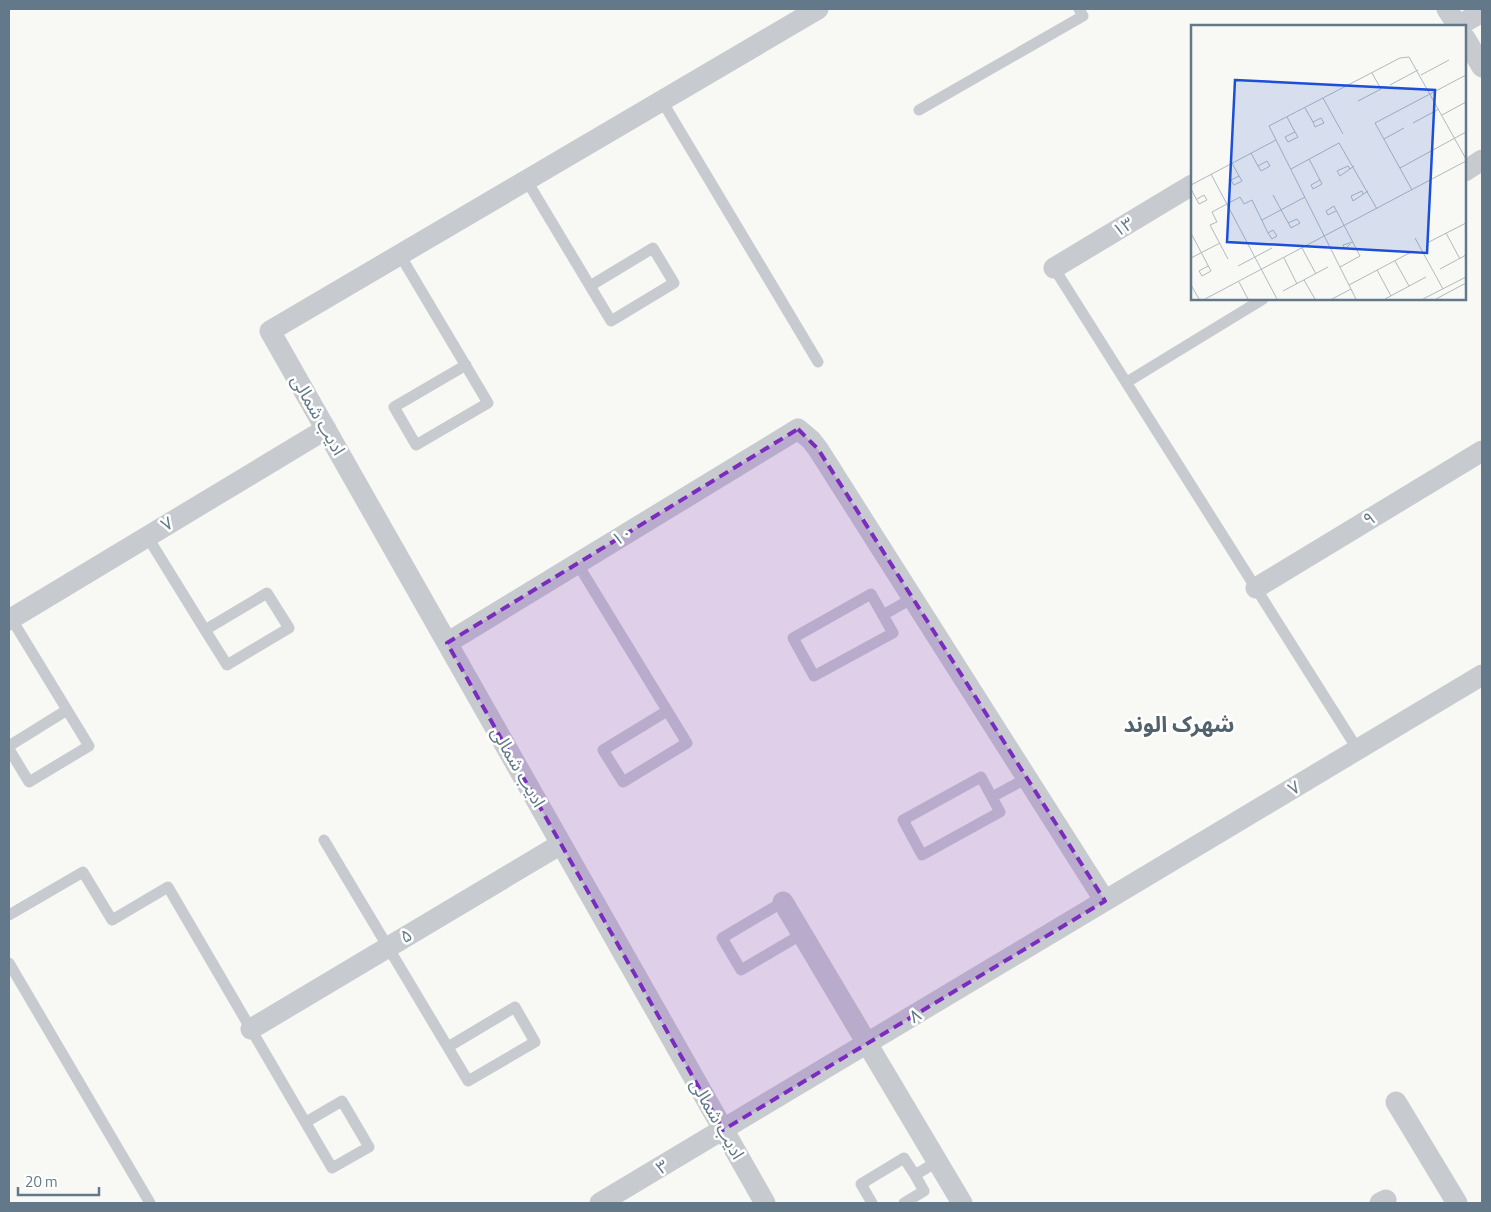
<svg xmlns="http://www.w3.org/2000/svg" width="1491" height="1212" font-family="'Titillium Web','Noto Sans Arabic',sans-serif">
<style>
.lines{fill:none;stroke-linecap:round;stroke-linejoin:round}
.service{stroke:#c7cbcf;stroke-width:11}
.minor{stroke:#c7cbcf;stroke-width:21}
.marked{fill:#7b2cbf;fill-opacity:0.2;stroke:#7b2cbf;stroke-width:4;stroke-dasharray:10 6;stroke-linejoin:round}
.labels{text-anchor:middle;stroke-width:5;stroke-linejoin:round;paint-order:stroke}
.street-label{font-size:18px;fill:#637989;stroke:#fff}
.district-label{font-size:22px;font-weight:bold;fill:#52626d;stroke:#fff}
.inset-road{fill:none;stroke:#afbabf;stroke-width:1}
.view{fill:#1d4ed8;fill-opacity:0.15;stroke:#1d4ed8;stroke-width:2.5}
.inset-edge{fill:none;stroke:#637989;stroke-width:2.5}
</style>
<rect width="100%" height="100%" fill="#f8f8f4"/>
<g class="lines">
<!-- service -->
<path class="service" d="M662,101l156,261
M919,110l164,-94 -4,-7
M527,181l84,140 63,-38 -21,-35 -63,38
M400,255l88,148 -72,42 -22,-38 72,-42
M1054,268l304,482
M1127,382l136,-83
M147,536l58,94 62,-37 22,35 -62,37 -22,-35
M577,563l110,180 -64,39 -20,-32 64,-39
M871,594l22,39 -79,43 -21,-38z
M883,615l30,-17
M9,746l58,-36
M9,749l20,33 60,-36 -78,-128
M981,777l19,35 -78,43 -19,-35z
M992,797l35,-19
M324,840l144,241 67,-39 -20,-35 -67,40
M783,902l-61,36 19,32 61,-36
M9,915l74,-43 29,48 56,-33 164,281 37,-21 -27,-46 -36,21
M9,963l141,240
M872,1203l-11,-19 43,-26 11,17 23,-14
M904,1203l20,-12 -9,-16"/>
<!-- minor -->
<path class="minor" d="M1447,9l11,17
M1458,26l24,-14
M1465,38l17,29
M1465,171l17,-11
M1054,268l138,-83
M1256,588l226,-137
M9,620l317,-191
M447,643l351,-214 13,11 7,9 287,452
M783,902l179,301
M251,1029l310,-185
M1396,1102l61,101
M600,1203l882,-528
M765,1203l-495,-872 548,-322
M1380,1203l6,-3"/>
</g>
<!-- marked area -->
<path class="marked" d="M798,429l20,20 287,452 -382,229 -276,-487z"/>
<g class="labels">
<!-- street labels -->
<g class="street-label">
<text transform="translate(1123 227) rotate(-31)" y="6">۱۳</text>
<text transform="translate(318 415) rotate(60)" y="6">ادیب شمالی</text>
<text transform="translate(1369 519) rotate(-31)" y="6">۹</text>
<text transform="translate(167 524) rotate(-31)" y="6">۷</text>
<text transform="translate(622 536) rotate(-31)" y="6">۱۰</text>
<text transform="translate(518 767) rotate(60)" y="6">ادیب شمالی</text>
<text transform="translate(1294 788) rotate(-31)" y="6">۷</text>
<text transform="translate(406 936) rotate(-31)" y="6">۵</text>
<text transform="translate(915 1016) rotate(-31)" y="6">۸</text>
<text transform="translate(717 1119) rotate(60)" y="6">ادیب شمالی</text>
<text transform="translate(662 1167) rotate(-31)" y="6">۳</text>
</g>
<!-- district labels -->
<g class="district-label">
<text x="1179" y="732">شهرک الوند</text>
</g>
</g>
<!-- overview -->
<g transform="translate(1191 25)">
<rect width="275" height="275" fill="#f8f8f4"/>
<path class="inset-road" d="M230,50l28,-15M199,60l28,-15M132,73l20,36M167,76l23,-12 -9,-16M114,83l8,14 2,5 9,-4 -3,-5 -8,4M251,90l24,-13M96,92l8,15 3,5 -10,5 -3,-5 10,-5M222,98l26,-14M193,114l20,-11M60,128l7,13 9,-5 3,5 -9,5 -3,-5M118,134l11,21 2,4 -9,5 -2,-4 9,-5M41,138l7,13 -8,4 3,5 8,-4 -3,-5M209,143l66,-36M100,144l48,-26 38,66M159,144l-2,-3 -11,5 3,5 14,-10M20,149l66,125M0,160l85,-45M0,164l8,15 8,-4 -3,-5 -7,4M221,165l-37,-67 91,-48M172,169l-1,-3 -11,5 2,5 15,-10M82,170l18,33 9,-5 -3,-4 -9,4M145,186l-8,4 -2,-4 8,-5 26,50 -20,11M71,195l43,-23M255,208l14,26M0,210h1l19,36 -9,5 -3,-5 9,-5M224,213l28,51M236,218l39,-20M159,219l-5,5 -2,-4 10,-3M111,223l14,26M0,233l29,-15M93,233l13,26M37,234l-18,-34 7,-3 -5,-10 28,-15 4,7 8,-4 16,33 4,6 5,-3 -4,-6 -5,3M204,236l14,25M47,241l34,-18M249,244l26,-14M186,245l14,26M113,255l11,19M48,257l9,17M0,260l8,14M158,260l64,-34M92,266l45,-24M14,274l261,-138M141,274l19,-10M165,274l-87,-173 131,-68 9,-1 57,102M194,274l41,-22M232,274l43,-22M245,274l30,-16"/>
<path class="view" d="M44,55l200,10 -8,163 -200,-11z"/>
<rect width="275" height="275" class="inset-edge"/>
</g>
<!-- border -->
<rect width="1491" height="1212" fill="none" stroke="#637989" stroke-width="20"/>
<!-- scale -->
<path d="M18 1187v8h81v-8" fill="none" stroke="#637989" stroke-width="2.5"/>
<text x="25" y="1187" font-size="15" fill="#637989" stroke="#ffffff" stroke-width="4" paint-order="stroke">20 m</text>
</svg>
